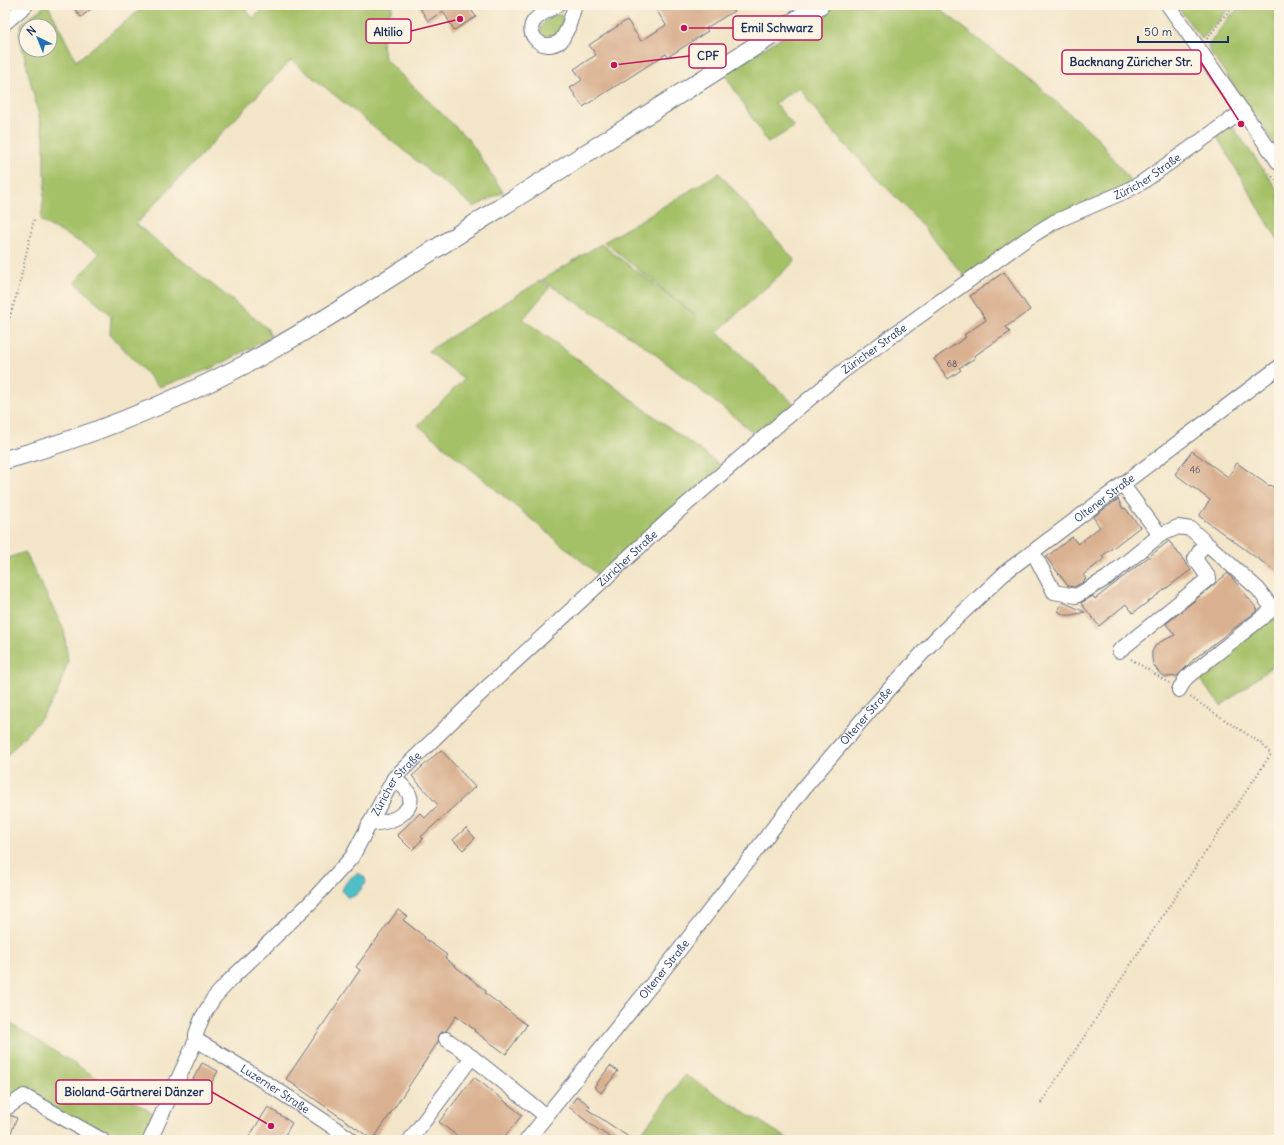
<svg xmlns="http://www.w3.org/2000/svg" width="1284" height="1145" font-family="Delius,sans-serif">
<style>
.green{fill:#a5c167;stroke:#607862;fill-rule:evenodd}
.water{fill:#4fbec6;stroke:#357692}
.building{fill:#d9b090}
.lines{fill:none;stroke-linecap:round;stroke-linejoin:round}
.minor-casing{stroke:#676f83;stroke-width:16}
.major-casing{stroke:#676f83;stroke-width:20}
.path{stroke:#676f83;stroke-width:2;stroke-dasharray:1 3;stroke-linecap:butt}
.minor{stroke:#fff;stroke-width:14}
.major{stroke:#fff;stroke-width:18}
.labels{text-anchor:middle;stroke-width:3;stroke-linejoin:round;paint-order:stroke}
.number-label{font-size:9px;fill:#4a4f6a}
.street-label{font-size:11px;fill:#1b2f5e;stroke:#fcf5e5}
.leader{fill:none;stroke:#c2185b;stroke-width:1.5}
.callout-dot{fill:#c2185b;stroke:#fcf5e5;stroke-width:1.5}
.callout{fill:#fcf5e5;stroke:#c2185b;stroke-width:1.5}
.callout-label{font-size:12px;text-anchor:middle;font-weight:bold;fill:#1b2f5e}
</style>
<rect width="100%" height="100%" fill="#fcf5e5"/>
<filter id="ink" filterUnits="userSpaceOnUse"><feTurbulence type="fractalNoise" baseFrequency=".025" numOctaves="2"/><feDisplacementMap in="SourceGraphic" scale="8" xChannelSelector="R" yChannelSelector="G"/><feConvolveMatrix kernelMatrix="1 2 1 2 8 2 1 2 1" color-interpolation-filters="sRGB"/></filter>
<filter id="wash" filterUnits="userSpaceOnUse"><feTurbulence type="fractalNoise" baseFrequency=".012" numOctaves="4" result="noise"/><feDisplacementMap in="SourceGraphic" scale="16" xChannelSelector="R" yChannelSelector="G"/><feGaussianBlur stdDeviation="0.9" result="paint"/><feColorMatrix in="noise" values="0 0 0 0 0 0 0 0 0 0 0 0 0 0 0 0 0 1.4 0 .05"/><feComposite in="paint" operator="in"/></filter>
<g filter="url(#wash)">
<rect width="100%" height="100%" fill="#f3e5c8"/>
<!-- green -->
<path class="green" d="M46,5h2l28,56 70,-56h96l11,13 16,-13h124c-8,21 -16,33 -7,55l83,80 34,52 -29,15 -183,-147 -155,164 132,105 3,8 -56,30 -56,20 -49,-53 1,-18 -36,-34 25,-29 -59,-32 5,-45 -2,-1v-38l-25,-103 3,-11zM26,26h24v24h-24z
M834,5h101l99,78 63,54 35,46 -166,95 -52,-62 -86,-89 -29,-40 -24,16 19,24 -26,16 -44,-70z
M1176,5h57l-31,34z
M1242,5h37v145l-70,-100 -1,-4 20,-28z
M557,14l5,2 1,2c-3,14 -3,17 -17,22l-6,-6c-1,-10 9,-16 17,-20z
M1231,124l48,68v50l-63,-107z
M719,173l76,88 -78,71 79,74 -37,31 -114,-91 -103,-66 59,-36 95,72 -92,-74z
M540,281l10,6 -27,32 201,149 -122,110 -184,-153 46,-46 -36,-28z
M25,552l39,78 4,31 -11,33 -16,24 -36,40v-199z
M1279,610v51l-58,45 -25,-31z
M5,1020l149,94 -12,26h-32l-84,-48 -21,10z
M685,1075l105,65h-154z"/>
<!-- water -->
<path class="water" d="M359,873l6,5 1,5 -9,11 -5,3h-5l-5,-6c2,-8 9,-15 17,-18z"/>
<g id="blocks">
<!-- building -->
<path class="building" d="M71,5h25l-15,12z
M418,5h50l8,12 -22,13 -11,-19 -15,10z
M653,5h91l-38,23 2,3 -40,26 -2,-3 -83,53 -13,-19 12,-8 -8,-11 22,-14 -7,-10 38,-25 14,21 25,-16z
M1004,272l26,38 -24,17 4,5 -36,24 1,2 -16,10 2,2 -13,9 -14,-20 32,-22 -2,-2 22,-15 -16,-24z
M1192,451l36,26 9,-14 32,23 1,-1 9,7v82l-80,-58 11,-16 -35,-26z
M1118,499l5,10 2,-1 15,19 -38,29 2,3 -21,16 3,4 -3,3 -9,5 -6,-1 -22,-29 26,-20 6,7 22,-17 -7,-10z
M1169,541l22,29 -58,43 -7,-9 -27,22 -18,-23 12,-7 2,3z
M1228,573l30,37 -64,49 -17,17 -11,1 -6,-3 -7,-10 -1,-6v-6l3,-6 5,-4 15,-7 -9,-11z
M1063,602l2,1 20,9 -14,3h-7l-6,-4z
M441,750l34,37 -54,50 2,2 -11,11 -15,-15 23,-22 5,5 13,-13 -26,-29z
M466,828l9,10 -12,12 -10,-10z
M398,910l9,6 -4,4 22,17 -1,1 23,17 -2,3 41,33 -1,2 42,32 -21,29 -32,-23 1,-1 -19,-14 -10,15 -4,1 -3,3 -1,7 -65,98 -87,-61 74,-109 -4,-3z
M202,1063l16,8 -10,19 -16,-9z
M610,1066l8,5 -17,22 -7,-6z
M474,1077l48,38 -20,25h-40l-23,-18z
M577,1096l13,10 -3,3 46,31h-19l-24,-16 -21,-17z
M268,1107l24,16 -10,17h-35z
M5,1115h5l7,3 -9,22h-3z"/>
</g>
</g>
<g filter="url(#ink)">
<use href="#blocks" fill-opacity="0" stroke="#676f83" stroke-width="1"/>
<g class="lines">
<!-- minor casing -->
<g class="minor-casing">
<g id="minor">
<path d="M557,5c-7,5 -18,9 -23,16 -8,10 3,25 15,24 4,0 8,-2 12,-4l7,-13 7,-23"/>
<path d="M1168,5l111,158"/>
<path d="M5,23l21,-18"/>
<path d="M1033,552l21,40 22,4 31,-18 53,-43"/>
<path d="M1119,651l90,-73 -14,-19 10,-17 -14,-13 -13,-2 -18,8 -38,-51"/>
<path d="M1179,690l7,-12 87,-69 -15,-20 -53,-47"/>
<path d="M369,824c7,-1 13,-1 19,-3 11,-3 27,-14 21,-27 -3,-6 -10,-11 -15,-16"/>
<path d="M446,1039l26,18"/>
<path id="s1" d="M196,1040c54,31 105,65 156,100"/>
<path d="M8,1107l16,-11 78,44"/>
<path id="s2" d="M150,1140l46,-100v-6l6,-16 11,-19 17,-19 81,-78 41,-45 42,-79 86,-84 193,-178 112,-97 58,-48 185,-133 26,-16 70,-30 17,-9 102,-72"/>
<path d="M410,1140l62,-83 74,59"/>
<path id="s3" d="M527,1140l150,-187 127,-165 70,-82 65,-71 68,-64 272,-204"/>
</g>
</g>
<!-- major casing -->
<g class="major-casing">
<path id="major" d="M5,460c83,-23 162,-55 239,-95 28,-14 56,-32 84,-48l492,-312"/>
</g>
<!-- path -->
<path class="path" d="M1207,39l18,-24 11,-10
M1270,173l9,13
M5,333l13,-43 16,-71
M1131,659l38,24
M1041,1103l113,-174 117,-175 -9,-10 -72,-47"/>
<!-- minor -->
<use href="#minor" class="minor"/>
<!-- major -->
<use href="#major" class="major"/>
</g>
</g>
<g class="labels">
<!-- number labels -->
<g class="number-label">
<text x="952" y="367">68</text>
<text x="1195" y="473">46</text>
</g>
<!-- street labels -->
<g class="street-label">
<text dy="4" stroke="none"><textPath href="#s2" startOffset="1412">Züricher Straße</textPath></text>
<text dy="4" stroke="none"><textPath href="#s2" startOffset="1088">Züricher Straße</textPath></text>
<text dy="4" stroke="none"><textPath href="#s3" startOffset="867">Oltener Straße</textPath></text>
<text dy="4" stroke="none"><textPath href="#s2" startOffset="764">Züricher Straße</textPath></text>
<text dy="4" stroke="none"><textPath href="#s3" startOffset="543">Oltener Straße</textPath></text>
<text dy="4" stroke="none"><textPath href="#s2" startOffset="440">Züricher Straße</textPath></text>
<text dy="4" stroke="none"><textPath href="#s3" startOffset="219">Oltener Straße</textPath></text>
<text dy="4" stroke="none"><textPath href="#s1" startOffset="93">Luzerner Straße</textPath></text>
</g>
</g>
<!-- callouts -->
<path class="leader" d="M684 28L733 28M460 19L411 31M614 65L689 56M1241 124L1201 62M271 1126L212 1092"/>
<g class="callout-dot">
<circle cx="684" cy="28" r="4"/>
<circle cx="460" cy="19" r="4"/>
<circle cx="614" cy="65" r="4"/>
<circle cx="1241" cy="124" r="4"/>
<circle cx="271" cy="1126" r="4"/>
</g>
<g class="callout">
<rect x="733" y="16" width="89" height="24" rx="4"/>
<rect x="366" y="19" width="45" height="24" rx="4"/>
<rect x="689" y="44" width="37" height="24" rx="4"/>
<rect x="1062" y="50" width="139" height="24" rx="4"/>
<rect x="56" y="1080" width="156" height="24" rx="4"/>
</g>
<g class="callout-label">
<text x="777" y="32">Emil Schwarz</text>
<text x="388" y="36">Altilio</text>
<text x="708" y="60">CPF</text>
<text x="1131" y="66">Backnang Züricher Str.</text>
<text x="134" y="1096">Bioland-Gärtnerei Dänzer</text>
</g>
<!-- margin -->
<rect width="1284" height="1145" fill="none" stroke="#fcf5e5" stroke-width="20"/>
<!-- north arrow -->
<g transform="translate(38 38) rotate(317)"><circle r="19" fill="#fcf5e5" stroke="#a2a6af"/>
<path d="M0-3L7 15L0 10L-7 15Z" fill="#1f6fb2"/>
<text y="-6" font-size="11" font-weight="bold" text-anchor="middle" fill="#1b2f5e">N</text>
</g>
<!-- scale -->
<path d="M1138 36v6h90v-6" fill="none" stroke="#1b2f5e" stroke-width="2"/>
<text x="1144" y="36" font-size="12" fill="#1b2f5e" stroke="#fcf5e5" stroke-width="3" paint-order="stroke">50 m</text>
</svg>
